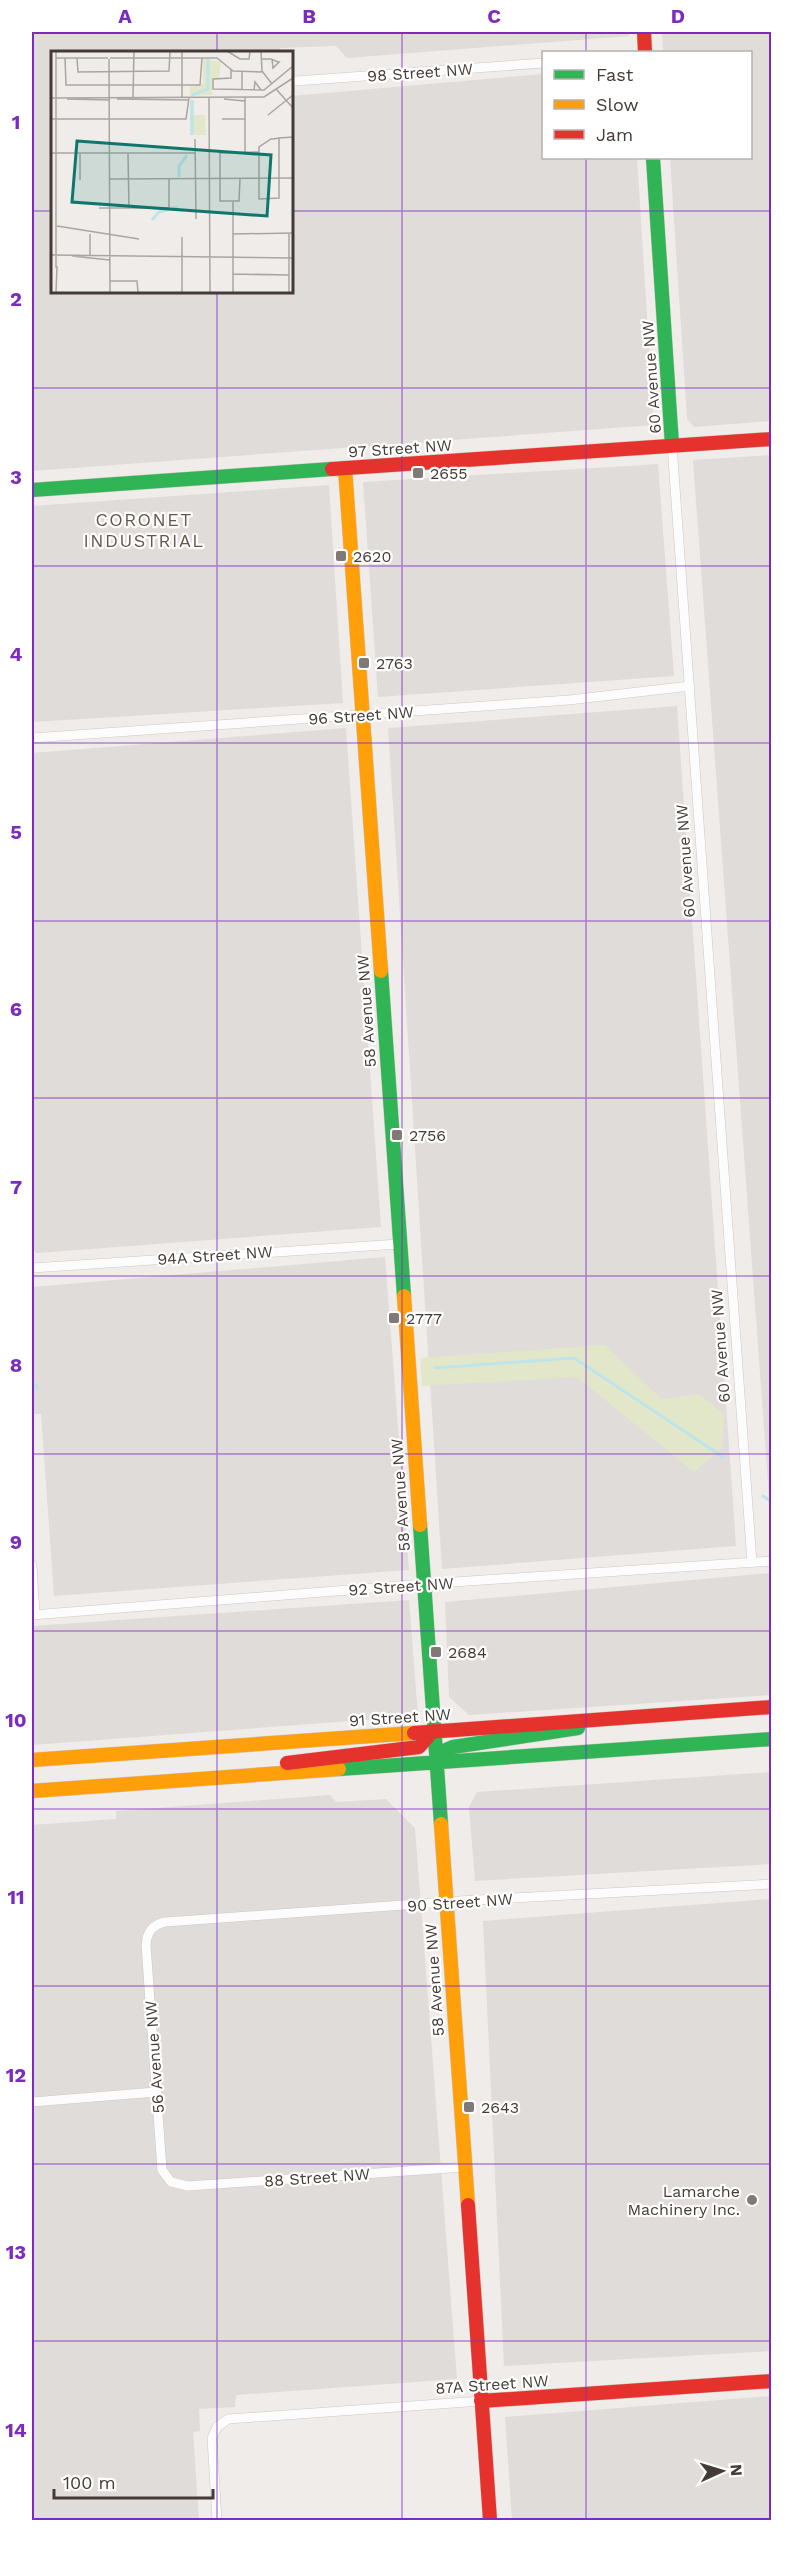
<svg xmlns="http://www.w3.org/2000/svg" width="803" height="2552" font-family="'Work Sans',sans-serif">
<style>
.industrial{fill:#e0dcd9}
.green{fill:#e3e7ca}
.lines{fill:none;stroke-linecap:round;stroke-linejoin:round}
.stream{stroke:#bce4ea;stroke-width:3}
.street-casing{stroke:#ccc8c5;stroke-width:10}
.fast-casing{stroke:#cfc8c2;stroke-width:15}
.slow-casing{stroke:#cfc8c2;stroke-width:15}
.jam-casing{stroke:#cfc8c2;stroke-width:15}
.street{stroke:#fdfcfc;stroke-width:9}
.fast{stroke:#30b455;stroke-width:14}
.slow{stroke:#ff9f0a;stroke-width:14}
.jam{stroke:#e5322d;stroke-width:14}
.grid{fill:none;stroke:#7b2cbf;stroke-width:1.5;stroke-opacity:0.55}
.poi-dot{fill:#807975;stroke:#fff;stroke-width:2}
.labels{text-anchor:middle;stroke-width:4.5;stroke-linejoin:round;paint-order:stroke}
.street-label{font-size:16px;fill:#443b36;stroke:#fff}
.poi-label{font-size:16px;fill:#443b36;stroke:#fff;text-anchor:start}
.neighbourhood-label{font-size:18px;letter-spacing:1.5px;fill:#66564e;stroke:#fff}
.inset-river{fill:none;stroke:#bce4ea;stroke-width:3}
.inset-road{fill:none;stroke:#aba5a1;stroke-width:1.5}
.view{fill:#0f766e;fill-opacity:0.15;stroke:#0f766e;stroke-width:3}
.inset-edge{fill:none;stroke:#443b36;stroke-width:3}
.neatline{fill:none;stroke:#7b2cbf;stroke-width:2}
.grid-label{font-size:20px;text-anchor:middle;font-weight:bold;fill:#7b2cbf}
</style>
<rect width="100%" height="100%" fill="#efece9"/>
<!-- industrial -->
<path class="industrial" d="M32,32h597v4l-282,22 -11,-12 -56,2v4h-228v239h239v-195l252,-22 1,84h93l17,267 -622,46z
M662,32h109v389l-77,6 -7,-8 -17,-261h80v-106h-87z
M771,455l1,1041h-3l-76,-1036z
M658,464l16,212 -296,21 -15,-215z
M329,485l14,218 -311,19v-216z
M677,706l59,840 -294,23 -54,-841z
M346,728l35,499 -344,26 -5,-4v-496z
M385,1257l24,313 -355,26 -13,-182h-9v-127z
M771,1573v122l-302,20 -20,-18 -4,-95z
M409,1600l9,116 -386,29v-119z
M771,1772v92l-296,17 -6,-74 8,-15z
M330,1795l6,7 50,-3 29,29 42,551 -221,16 -1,12 -36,2 1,22 -7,1 6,88h-167v-695l84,-6v-8z
M771,1899v452l-267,15 -21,-445z
M771,2396v124h-259l-7,-103z"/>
<!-- green -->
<path class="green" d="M605,1345l56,54 38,-5 25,20 -2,34 -28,24 -117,-95 -155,9 -2,-28z"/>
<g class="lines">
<!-- stream -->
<path class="stream" d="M435,1368l139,-10 149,99
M32,1381l6,8
M763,1496l9,6"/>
<!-- street casing -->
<g class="street-casing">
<path id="street" d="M296,81l248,-18
M672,445l80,1118
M32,738l537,-38 121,-14
M32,1268l367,-24
M32,1565l3,50
M32,1615l391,-31 349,-23
M32,2102l124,-10
M464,2167l-276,19 -17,-4 -9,-12 -16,-225c1,-13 6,-20 19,-23l294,-21 313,-17
M217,2520l-5,-82 5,-11 11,-8 253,-18"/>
</g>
<!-- fast casing -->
<g class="fast-casing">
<path id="fast" d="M653,158l19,287
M32,490l300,-21
M381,971l23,325
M420,1525l21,299
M435,1762l11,-12 7,-3 125,-19
M339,1769l433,-30"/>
</g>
<!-- slow casing -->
<g class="slow-casing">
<path id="slow" d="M345,468l36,503
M404,1296l16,229
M32,1760l382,-27
M32,1791l307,-22
M441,1824l27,381"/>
</g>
<!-- jam casing -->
<g class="jam-casing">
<path id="jam" d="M644,32l1,20
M332,469l440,-30
M414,1733l358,-26
M287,1763l132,-16 14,-16
M468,2205l22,315
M481,2401l291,-20"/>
</g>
<!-- street -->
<use href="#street" class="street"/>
<!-- fast -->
<use href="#fast" class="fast"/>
<!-- slow -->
<use href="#slow" class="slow"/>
<!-- jam -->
<use href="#jam" class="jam"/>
</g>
<!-- grid -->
<path class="grid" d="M217,32v20M402,32v2488M586,32v20M586,158v2362M32,211h20M291,211h481M217,291v2229M32,388h740M32,566h740M32,743h740M32,921h740M32,1098h740M32,1276h740M32,1454h740M32,1631h740M32,1809h740M32,1986h740M32,2164h740M32,2341h740"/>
<!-- markers -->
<g class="poi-dot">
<rect x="412" y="467" width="12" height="12" rx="3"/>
<rect x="335" y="550" width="12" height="12" rx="3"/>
<rect x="358" y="657" width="12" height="12" rx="3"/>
<rect x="391" y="1129" width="12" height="12" rx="3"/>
<rect x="388" y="1312" width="12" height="12" rx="3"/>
<rect x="430" y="1646" width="12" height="12" rx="3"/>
<rect x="463" y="2101" width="12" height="12" rx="3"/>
<circle cx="752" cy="2200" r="6"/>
</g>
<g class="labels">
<!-- street labels -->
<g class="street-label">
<text transform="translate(420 72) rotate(-4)" y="6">98 Street NW</text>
<text transform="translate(651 377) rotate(-94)" y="6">60 Avenue NW</text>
<text transform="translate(400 448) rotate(-4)" y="6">97 Street NW</text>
<text transform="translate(361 715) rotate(-4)" y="6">96 Street NW</text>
<text transform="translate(685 861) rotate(-94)" y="6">60 Avenue NW</text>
<text transform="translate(366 1011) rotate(-94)" y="6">58 Avenue NW</text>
<text transform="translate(215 1255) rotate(-4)" y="6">94A Street NW</text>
<text transform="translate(720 1346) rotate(-94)" y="6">60 Avenue NW</text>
<text transform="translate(400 1495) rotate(-94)" y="6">58 Avenue NW</text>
<text transform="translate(401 1586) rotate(-4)" y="6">92 Street NW</text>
<text transform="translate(400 1717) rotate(-4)" y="6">91 Street NW</text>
<text transform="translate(460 1902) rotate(-4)" y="6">90 Street NW</text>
<text transform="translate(434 1980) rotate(-94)" y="6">58 Avenue NW</text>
<text transform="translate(154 2057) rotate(-94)" y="6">56 Avenue NW</text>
<text transform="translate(317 2177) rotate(-4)" y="6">88 Street NW</text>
<text transform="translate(492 2384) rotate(-4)" y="6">87A Street NW</text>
</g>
<!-- poi labels -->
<g class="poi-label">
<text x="430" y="479">2655</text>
<text x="353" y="562">2620</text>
<text x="376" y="669">2763</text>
<text x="409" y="1141">2756</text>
<text x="406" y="1324">2777</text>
<text x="448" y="1658">2684</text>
<text x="481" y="2113">2643</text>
<text x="740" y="2197" text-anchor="end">Lamarche<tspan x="740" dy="18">Machinery Inc.</tspan></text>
</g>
<!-- neighbourhood labels -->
<g class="neighbourhood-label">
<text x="144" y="526">CORONET<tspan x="144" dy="21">INDUSTRIAL</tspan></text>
</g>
</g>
<!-- overview -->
<g transform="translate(51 51)">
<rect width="242" height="242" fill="#efece9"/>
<path d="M152,8l18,3 -2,16h-7v17l-22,1v-10l13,-3zM139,50h4v14h11l1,20h-16z" fill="#e3e7ca"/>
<path class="inset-river" d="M141,44l16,-6v-30M141,84v-35M128,126v-11l8,-11M101,169l7,-8 19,-5"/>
<path class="inset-road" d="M5,0v217M131,0v46M176,0l13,8h9l1,-8M210,0l1,20 10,13M5,7h52M14,7l1,27h134l2,-27M26,7l1,14 91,-1 1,-20M59,7h107l16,13 29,1M58,8l1,233M210,8h10l7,3h1l-6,6 -1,-9M180,19v8l-18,1v10l51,1 29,-24M225,38l17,19M191,39v-19M203,39l1,-8 6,8M82,46l1,-46M158,46l1,195M194,46v55M0,47l213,-1 29,-19M16,48l43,1M66,48l72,1M173,48l21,2M217,64l25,-20M0,68h135l3,-21M177,68h-6h23M228,87v60l-20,1v-52l12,-8h2l6,-1 14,-1M144,88l1,80M0,102h144M29,103v26M77,103l1,54M59,128l183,-1M189,128l-1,22h-19v-48l38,-1M182,151v90M48,157h70v-29M6,175l82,13M182,183l60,-1M131,186v55M0,204l242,3M21,205l38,4M39,205v-22M182,223l56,1M59,230h27l1,11M5,241l1,-26M238,241v-59"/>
<path class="view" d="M26,90l194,14 -4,61 -195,-14z"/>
<rect width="242" height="242" class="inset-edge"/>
</g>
<!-- border -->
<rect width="803" height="2552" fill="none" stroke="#ffffff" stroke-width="66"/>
<!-- legend -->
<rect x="542" y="51" width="210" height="108" fill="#ffffff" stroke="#b4b1af" stroke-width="1.5"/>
<rect x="554" y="70" width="30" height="9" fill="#30b455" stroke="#b4b1af" stroke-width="1.5"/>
<text x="596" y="81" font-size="18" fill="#443b36">Fast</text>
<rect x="554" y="100" width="30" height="9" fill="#ff9f0a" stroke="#b4b1af" stroke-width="1.5"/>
<text x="596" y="111" font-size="18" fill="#443b36">Slow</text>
<rect x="554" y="130" width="30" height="9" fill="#e5322d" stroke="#b4b1af" stroke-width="1.5"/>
<text x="596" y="141" font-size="18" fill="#443b36">Jam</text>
<!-- north arrow -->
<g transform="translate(722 2471) rotate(86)" stroke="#ffffff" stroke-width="4.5" paint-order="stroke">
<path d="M0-4.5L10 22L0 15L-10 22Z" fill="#443b36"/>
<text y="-9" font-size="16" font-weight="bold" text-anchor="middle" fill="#443b36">N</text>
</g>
<!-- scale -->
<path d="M54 2489v9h159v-9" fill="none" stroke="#443b36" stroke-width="3"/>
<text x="63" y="2489" font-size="18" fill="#443b36" stroke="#ffffff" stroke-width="4.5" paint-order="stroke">100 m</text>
<rect x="33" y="33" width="737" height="2486" class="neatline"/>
<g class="grid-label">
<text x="125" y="23">A</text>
<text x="309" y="23">B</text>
<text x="494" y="23">C</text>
<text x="678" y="23">D</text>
<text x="16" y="129">1</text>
<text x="16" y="306">2</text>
<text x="16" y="484">3</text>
<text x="16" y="661">4</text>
<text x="16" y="839">5</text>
<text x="16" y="1016">6</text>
<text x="16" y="1194">7</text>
<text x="16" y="1372">8</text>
<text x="16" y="1549">9</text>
<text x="16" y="1727">10</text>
<text x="16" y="1904">11</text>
<text x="16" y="2082">12</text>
<text x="16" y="2259">13</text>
<text x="16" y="2437">14</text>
</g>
</svg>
